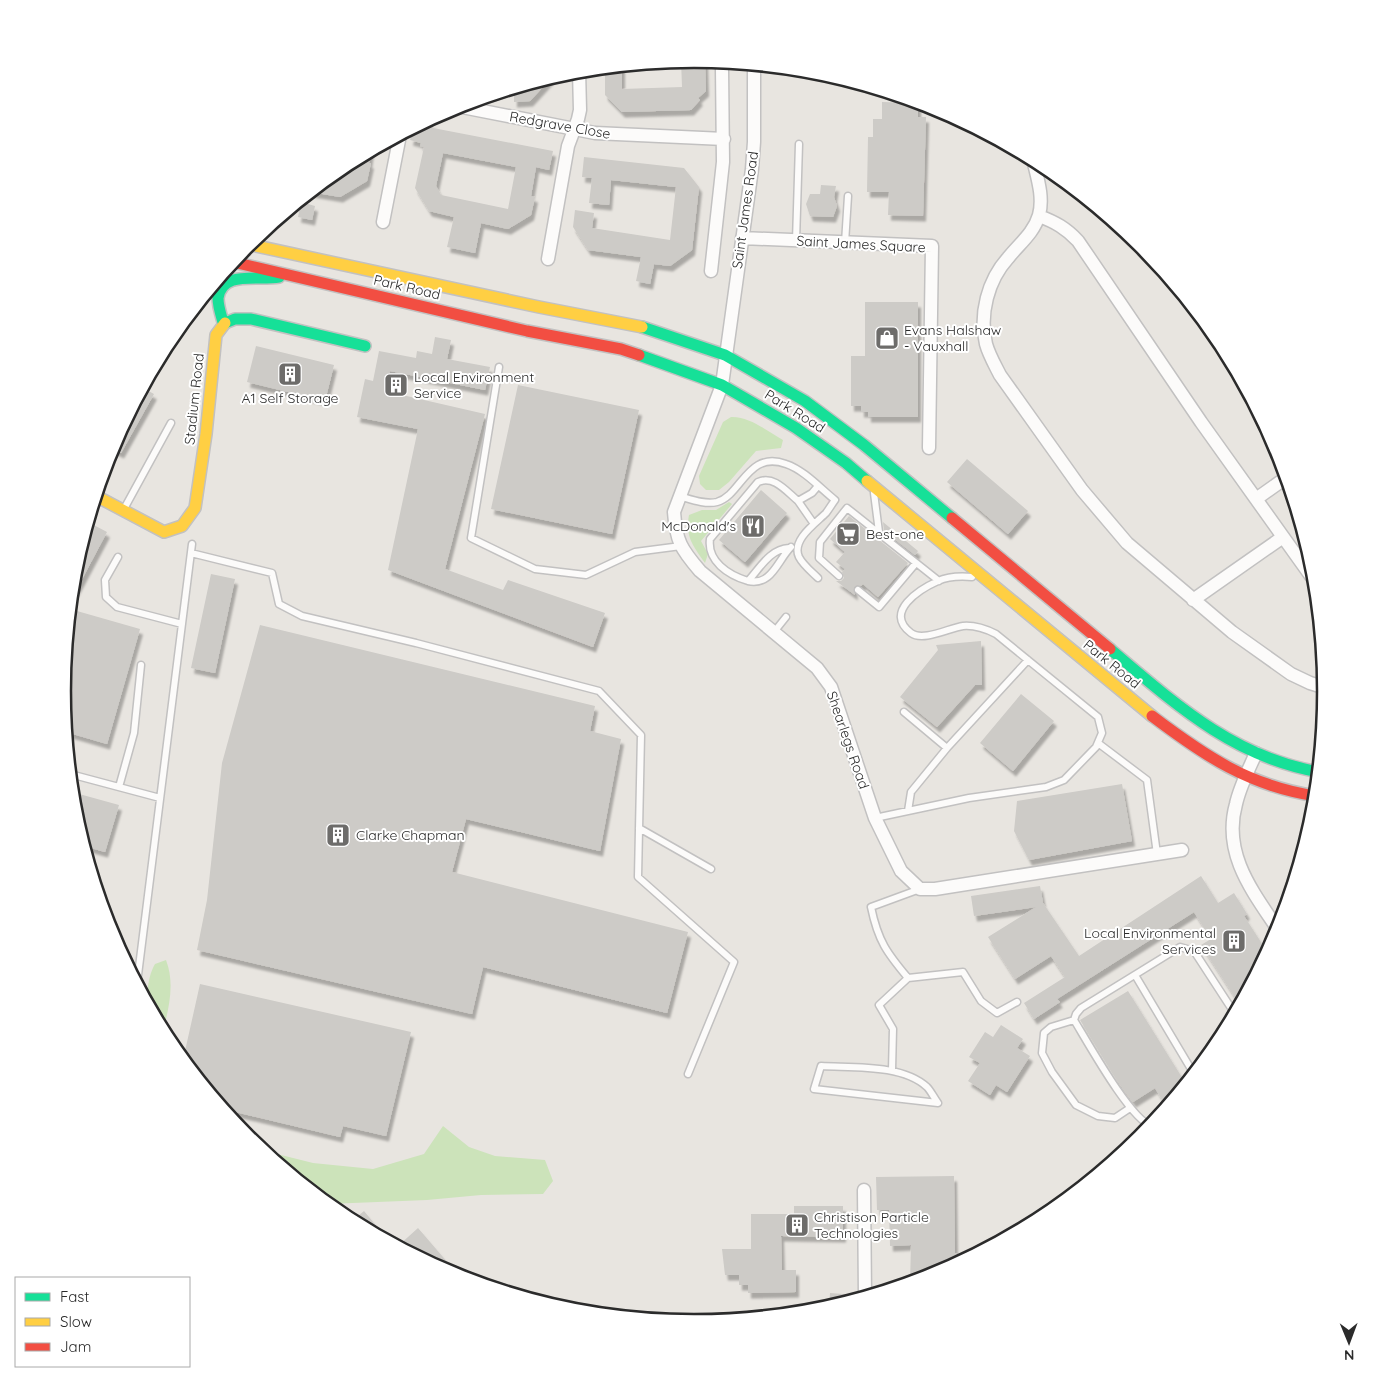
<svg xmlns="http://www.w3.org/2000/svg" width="1389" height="1382" font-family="Quicksand,sans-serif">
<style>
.green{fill:#cce3ba}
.building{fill:#cdcbc7;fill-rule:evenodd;filter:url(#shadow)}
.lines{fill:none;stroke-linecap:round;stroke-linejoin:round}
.lane-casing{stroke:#c2c1c1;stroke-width:9}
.street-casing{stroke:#c2c1c1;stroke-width:15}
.fast-casing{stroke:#c2c1c1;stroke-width:14}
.slow-casing{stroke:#c2c1c1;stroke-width:14}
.jam-casing{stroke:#c2c1c1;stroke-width:14}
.lane{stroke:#fcfbfa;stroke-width:6}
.street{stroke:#fcfbfa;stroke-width:12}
.fast{stroke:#16e098;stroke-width:11}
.slow{stroke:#ffcf43;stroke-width:11}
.jam{stroke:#f24e42;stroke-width:11}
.labels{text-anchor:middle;stroke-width:4;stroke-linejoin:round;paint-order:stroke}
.street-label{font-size:14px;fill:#2b2b2b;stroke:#fff}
.poi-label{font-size:14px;fill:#2b2b2b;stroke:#fff;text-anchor:start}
.rim{fill:none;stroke:#2b2b2b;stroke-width:2.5}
</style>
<defs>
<filter id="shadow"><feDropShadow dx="3" dy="5.5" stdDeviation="1" flood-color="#0004"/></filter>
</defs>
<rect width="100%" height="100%" fill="#e8e5e0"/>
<!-- green -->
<path class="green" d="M731,417c18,-1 36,14 52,23l-2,8 -25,3 -27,31 -10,8h-13l-6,-6 -1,-8 24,-54z
M729,502l3,2 -31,37 7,13 -3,9c-12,-17 -20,-26 -16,-48l13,-5h14z
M166,960c9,23 3,48 -3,71 -4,-8 -10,-16 -13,-25 -5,-12 -1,-32 5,-42z
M443,1126l26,21 26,9 50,4 8,21 -10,13 -62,1 -54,5 -99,4 -67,-54 52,13 60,6 51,-15z"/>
<!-- building -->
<path class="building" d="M694,59l11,1 1,31 -8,7 2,2 -9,10 -69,2 -17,-17v-27l17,-2v23l60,-2 -1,-27z
M553,76l-23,25 -16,1v-14z
M882,102l36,1v14h8l-3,99 -35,-1 1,-23h-22l1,-55h5v-18h9z
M425,122l9,2 -1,4 120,23 -4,19 -13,-3 -5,29 4,1 -4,18 -23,14 -27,-6 -6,30 -28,-6 7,-30 -25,-6 -14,-23 9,-41 -4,-1 1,-3 -11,-3 3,-12zM443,153l73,14 -8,42 -67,-14 -5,-9z
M371,150l-2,13h2l-4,18 -27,16 -29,-5 32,-27z
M584,157l100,11 15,19 -7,63 -22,16 -16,-2 -4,20 -14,-3 5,-24 -53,-7 -15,-23 2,-17 19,3 -2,15 78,12 6,-53 -65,-7 -2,25 -20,-2 3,-25 -10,-1z
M821,185l15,1 -2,11 3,9 -4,11 -23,-1 -4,-12 4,-10h10z
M301,202l14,4 -3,14 -14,-3z
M865,302h53v115h-50v-5h-7v-6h-10v-50h14z
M435,337l16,3 -4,19 43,8 -5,23 -95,-19 -5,20 100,23 -40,155 58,21 5,-10 97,33 -12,34 -205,-77 30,-141 -61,-12 8,-38 8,2 6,-30 37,7 1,-7 15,3z
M256,346l78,19 -9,36 -78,-19z
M518,385l121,25 -27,124 -121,-25z
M143,388l11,6 -33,59 -10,-5z
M967,459l61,52 -20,23 -61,-52z
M761,490l26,23 -42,49 -26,-22z
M849,516l59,47 -30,34 -15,-13 -2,2 -4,-1 -3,2 1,8 -19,-14h5l3,-3 -2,-6 3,-3 -9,-7 9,-10 -15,-13z
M88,522l19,10 -35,66 2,-31z
M883,522l35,29 -3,4 -31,-24z
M211,574l24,5 -20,94 -24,-5z
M70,609l70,20 -33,115 -41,-12 -4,-41z
M260,625l335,81 -5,25 31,8 -21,112 -134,-32 -14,53 236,60 -21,81 -184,-46 -11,47 -275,-64 10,-50 15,-137z
M981,641l1,44h-7l-38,42 -37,-30 38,-47 -2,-5z
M1021,694l33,27 -41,50 -33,-28z
M1122,784l10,57 -103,19 -15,-29 3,-30z
M72,792l47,13 -14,47 -21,-6 -10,-32z
M1201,876l17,27 16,-10 13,21 -3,2 24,37 -28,52 -39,-60 10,-6 -17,-27 -137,87 3,3 -26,17 -10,-16 41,-26 -14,-21 -36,23 -27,-42 48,-30 -62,9 -3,-20 69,-10 3,17 36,53z
M200,984l211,48 -25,104 -43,-10 -3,11 -117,-28 -5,-7v-8l-8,-2 -27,-32z
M1128,991l58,93 -19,24 -12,-20 -22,14 -17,-23 -36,-59z
M1001,1025l22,14 -6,9 13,8 -23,36 -11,-7 -6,10 -22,-14 12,-18 -11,-6 16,-25 8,5z
M954,1176l1,77h2v11l-21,11 -26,8 1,-38 -21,1 -1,-36h-12l-1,-33z
M794,1206h49v31l-62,-1 1,34h14v22l-48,1v-8h-9v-10h-14l-3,-26h29v-35h43z
M364,1211l24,29v1l-36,-20z
M418,1228l43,50 -9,-3 -54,-29z
M830,1293l27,2v4l-28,9z"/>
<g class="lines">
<!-- lane casing -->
<g class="lane-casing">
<path id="lane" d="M796,241l3,-97
M845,243l3,-47
M499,367l-28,171 64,31 51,6 49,-23 46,-6
M874,493l5,39
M679,496c11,3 26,9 38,6 25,-7 30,-52 69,-38 18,6 34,24 49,36 -3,4 -6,9 -9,13 -10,10 -35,27 -27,44 4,8 13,15 19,21
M798,501l16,23
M124,509l47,-86
M789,548c-19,1 -29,20 -41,33 -20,-6 -41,-20 -38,-42l48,-57c16,-7 28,9 40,19l14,-8 6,-7
M191,553l81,20 7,31 23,12 114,27 183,48 42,44 -3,142 96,85 -46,112
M118,557l-13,23 1,17 11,10 65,17
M839,576l-20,-18 1,-16 27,-34 92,73
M748,581c24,5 29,-20 43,-34
M858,590l21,17 37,-44
M774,632l12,-15
M904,712l43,36
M1098,743l49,37 10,74
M70,774l90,24
M119,787l15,-54 7,-68
M908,811l3,-19 36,-44 81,-88
M875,818l94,-20 77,-11 18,-7 32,-33 6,-14 -4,-16 -102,-83c-10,-5 -21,-9 -33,-8 -14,2 -40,16 -52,7 -28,-21 9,-44 27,-52 11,-5 22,-5 34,-4
M639,828l72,41
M1135,975l59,99
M908,978l55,-6 18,29 16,12 20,-11
M137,983l55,-439
M1074,1020l-23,7 -7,6 -2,20 10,19 24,33 22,11 17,2 15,-10
M821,1066c32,2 81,-2 106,21 4,4 7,11 11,16l-124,-14z
M892,1070l1,-41 -14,-24 29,-27c-21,-25 -30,-37 -37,-71l49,-18
M1152,1126c-21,-5 -65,-85 -78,-106l2,-6 5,-6 99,-61 14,4 41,63"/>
</g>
<!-- street casing -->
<g class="street-casing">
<path id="street" d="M754,65v77l-2,27 -30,216 -48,127c2,29 7,37 26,59l117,97 14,19 44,131 26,53 19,18h15l247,-39
M457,106l138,27 129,6
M1033,159c4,18 11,38 6,56 -5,18 -20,29 -31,43 -20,22 -29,56 -22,86 3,11 9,21 14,31l82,115 45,53 105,89 59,42 19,9 16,5
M1039,216c16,6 27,12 39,25l123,181 115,161
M383,222l17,-87
M742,238l190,8 -3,202
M548,259l20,-113 10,-27 2,-9 -1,-40
M711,271l12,-109 -1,-93
M1256,499l31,-22
M1193,600l90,-63
M1256,753c-7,16 -16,33 -20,51 -14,50 17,88 43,127
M864,1190l1,107"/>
</g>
<!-- fast casing -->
<g class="fast-casing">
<path id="fast" d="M223,322c-2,-7 -5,-16 -5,-24 4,-28 39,-17 61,-21
M225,323l10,-4h16l114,27
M642,327l83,28 80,46 59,44 88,73
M639,355l83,30 74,43 50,35 21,18
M1110,649c64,54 123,108 209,123"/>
</g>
<!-- slow casing -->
<g class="slow-casing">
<path id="slow" d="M247,244l292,63 103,20
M867,481l285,235
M96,496l68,36 18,-6 13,-18 11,-74 10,-99 9,-12"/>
</g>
<!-- jam casing -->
<g class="jam-casing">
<path id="jam" d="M233,262l294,69 94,18 18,6
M952,518l158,131
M1152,716c53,40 97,70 164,80"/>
</g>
<!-- lane -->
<use href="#lane" class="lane"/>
<!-- street -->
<use href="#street" class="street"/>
<!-- fast -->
<use href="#fast" class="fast"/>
<!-- slow -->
<use href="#slow" class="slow"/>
<!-- jam -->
<use href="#jam" class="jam"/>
</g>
<!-- icons -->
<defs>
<g id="shop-square" transform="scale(1.25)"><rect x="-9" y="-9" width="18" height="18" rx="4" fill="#6d6c6a" stroke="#fff"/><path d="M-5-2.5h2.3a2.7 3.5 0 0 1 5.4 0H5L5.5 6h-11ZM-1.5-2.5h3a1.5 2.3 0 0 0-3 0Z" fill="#fff"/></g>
<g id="building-square" transform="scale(1.25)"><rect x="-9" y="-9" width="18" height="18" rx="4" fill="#6d6c6a" stroke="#fff"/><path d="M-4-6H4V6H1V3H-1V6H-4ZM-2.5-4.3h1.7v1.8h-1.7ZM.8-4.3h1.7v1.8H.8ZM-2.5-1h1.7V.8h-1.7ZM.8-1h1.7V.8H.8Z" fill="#fff"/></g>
<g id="restaurant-square" transform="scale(1.25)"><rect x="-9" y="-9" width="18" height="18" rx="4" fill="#6d6c6a" stroke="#fff"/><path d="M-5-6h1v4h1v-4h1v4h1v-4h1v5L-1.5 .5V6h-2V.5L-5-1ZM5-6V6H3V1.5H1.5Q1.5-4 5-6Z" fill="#fff"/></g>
<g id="supermarket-square" transform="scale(1.25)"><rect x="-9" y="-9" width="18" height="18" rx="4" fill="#6d6c6a" stroke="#fff"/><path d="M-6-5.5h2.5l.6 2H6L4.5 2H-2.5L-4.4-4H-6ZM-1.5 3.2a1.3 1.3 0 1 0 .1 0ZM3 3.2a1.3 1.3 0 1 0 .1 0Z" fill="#fff"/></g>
</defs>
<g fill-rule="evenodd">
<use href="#shop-square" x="887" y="338"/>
<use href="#building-square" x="290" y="374"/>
<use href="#building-square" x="396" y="385"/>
<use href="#restaurant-square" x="753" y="526"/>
<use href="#supermarket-square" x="848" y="534"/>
<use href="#building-square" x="338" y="835"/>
<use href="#building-square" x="1234" y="941"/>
<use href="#building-square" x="797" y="1225"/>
</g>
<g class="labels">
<!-- street labels -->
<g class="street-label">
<text transform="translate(560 125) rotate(10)" y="5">Redgrave Close</text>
<text transform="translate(745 210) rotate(-82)" y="5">Saint James Road</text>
<text transform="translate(861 244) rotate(3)" y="5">Saint James Square</text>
<text transform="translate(407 287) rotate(13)" y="5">Park Road</text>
<text transform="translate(194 399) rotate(-84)" y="5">Stadium Road</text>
<text transform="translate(795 411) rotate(32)" y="5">Park Road</text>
<text transform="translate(1112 664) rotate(39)" y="5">Park Road</text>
<text transform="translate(848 740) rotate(71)" y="5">Shearlegs Road</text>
</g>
<!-- poi labels -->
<g class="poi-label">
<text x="904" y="335">Evans Halshaw<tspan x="904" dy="16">- Vauxhall</tspan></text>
<text x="414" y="382">Local Environment<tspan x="414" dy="16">Service</tspan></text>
<text x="290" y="403" text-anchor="middle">A1 Self Storage</text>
<text x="736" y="531" text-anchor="end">McDonald's</text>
<text x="866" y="539">Best-one</text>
<text x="356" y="840">Clarke Chapman</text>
<text x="1216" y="938" text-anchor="end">Local Environmental<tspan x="1216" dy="16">Services</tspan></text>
<text x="814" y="1222">Christison Particle<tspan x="814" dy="16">Technologies</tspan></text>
</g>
</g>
<!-- crop -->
<path d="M0 0H1389V1382H0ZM71 691a623 623 0 1 1 1246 0a623 623 0 1 1-1246 0Z" fill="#fff" fill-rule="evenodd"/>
<path class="rim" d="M71 691a623 623 0 1 1 1246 0a623 623 0 1 1-1246 0Z"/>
<!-- legend -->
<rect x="15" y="1277" width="175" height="90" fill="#ffffff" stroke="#aaaaaa"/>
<rect x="25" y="1293" width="25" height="8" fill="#16e098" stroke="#aaaaaa"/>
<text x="60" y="1302" font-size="15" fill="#2b2b2b">Fast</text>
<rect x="25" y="1318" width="25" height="8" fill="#ffcf43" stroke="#aaaaaa"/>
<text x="60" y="1327" font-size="15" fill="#2b2b2b">Slow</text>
<rect x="25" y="1343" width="25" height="8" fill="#f24e42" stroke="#aaaaaa"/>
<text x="60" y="1352" font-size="15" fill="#2b2b2b">Jam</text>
<!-- north arrow -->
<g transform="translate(1349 1342) rotate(179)" stroke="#ffffff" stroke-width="4" paint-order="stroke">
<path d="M0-4L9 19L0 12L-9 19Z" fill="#2b2b2b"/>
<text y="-8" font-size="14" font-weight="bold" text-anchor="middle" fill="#2b2b2b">N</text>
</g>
</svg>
